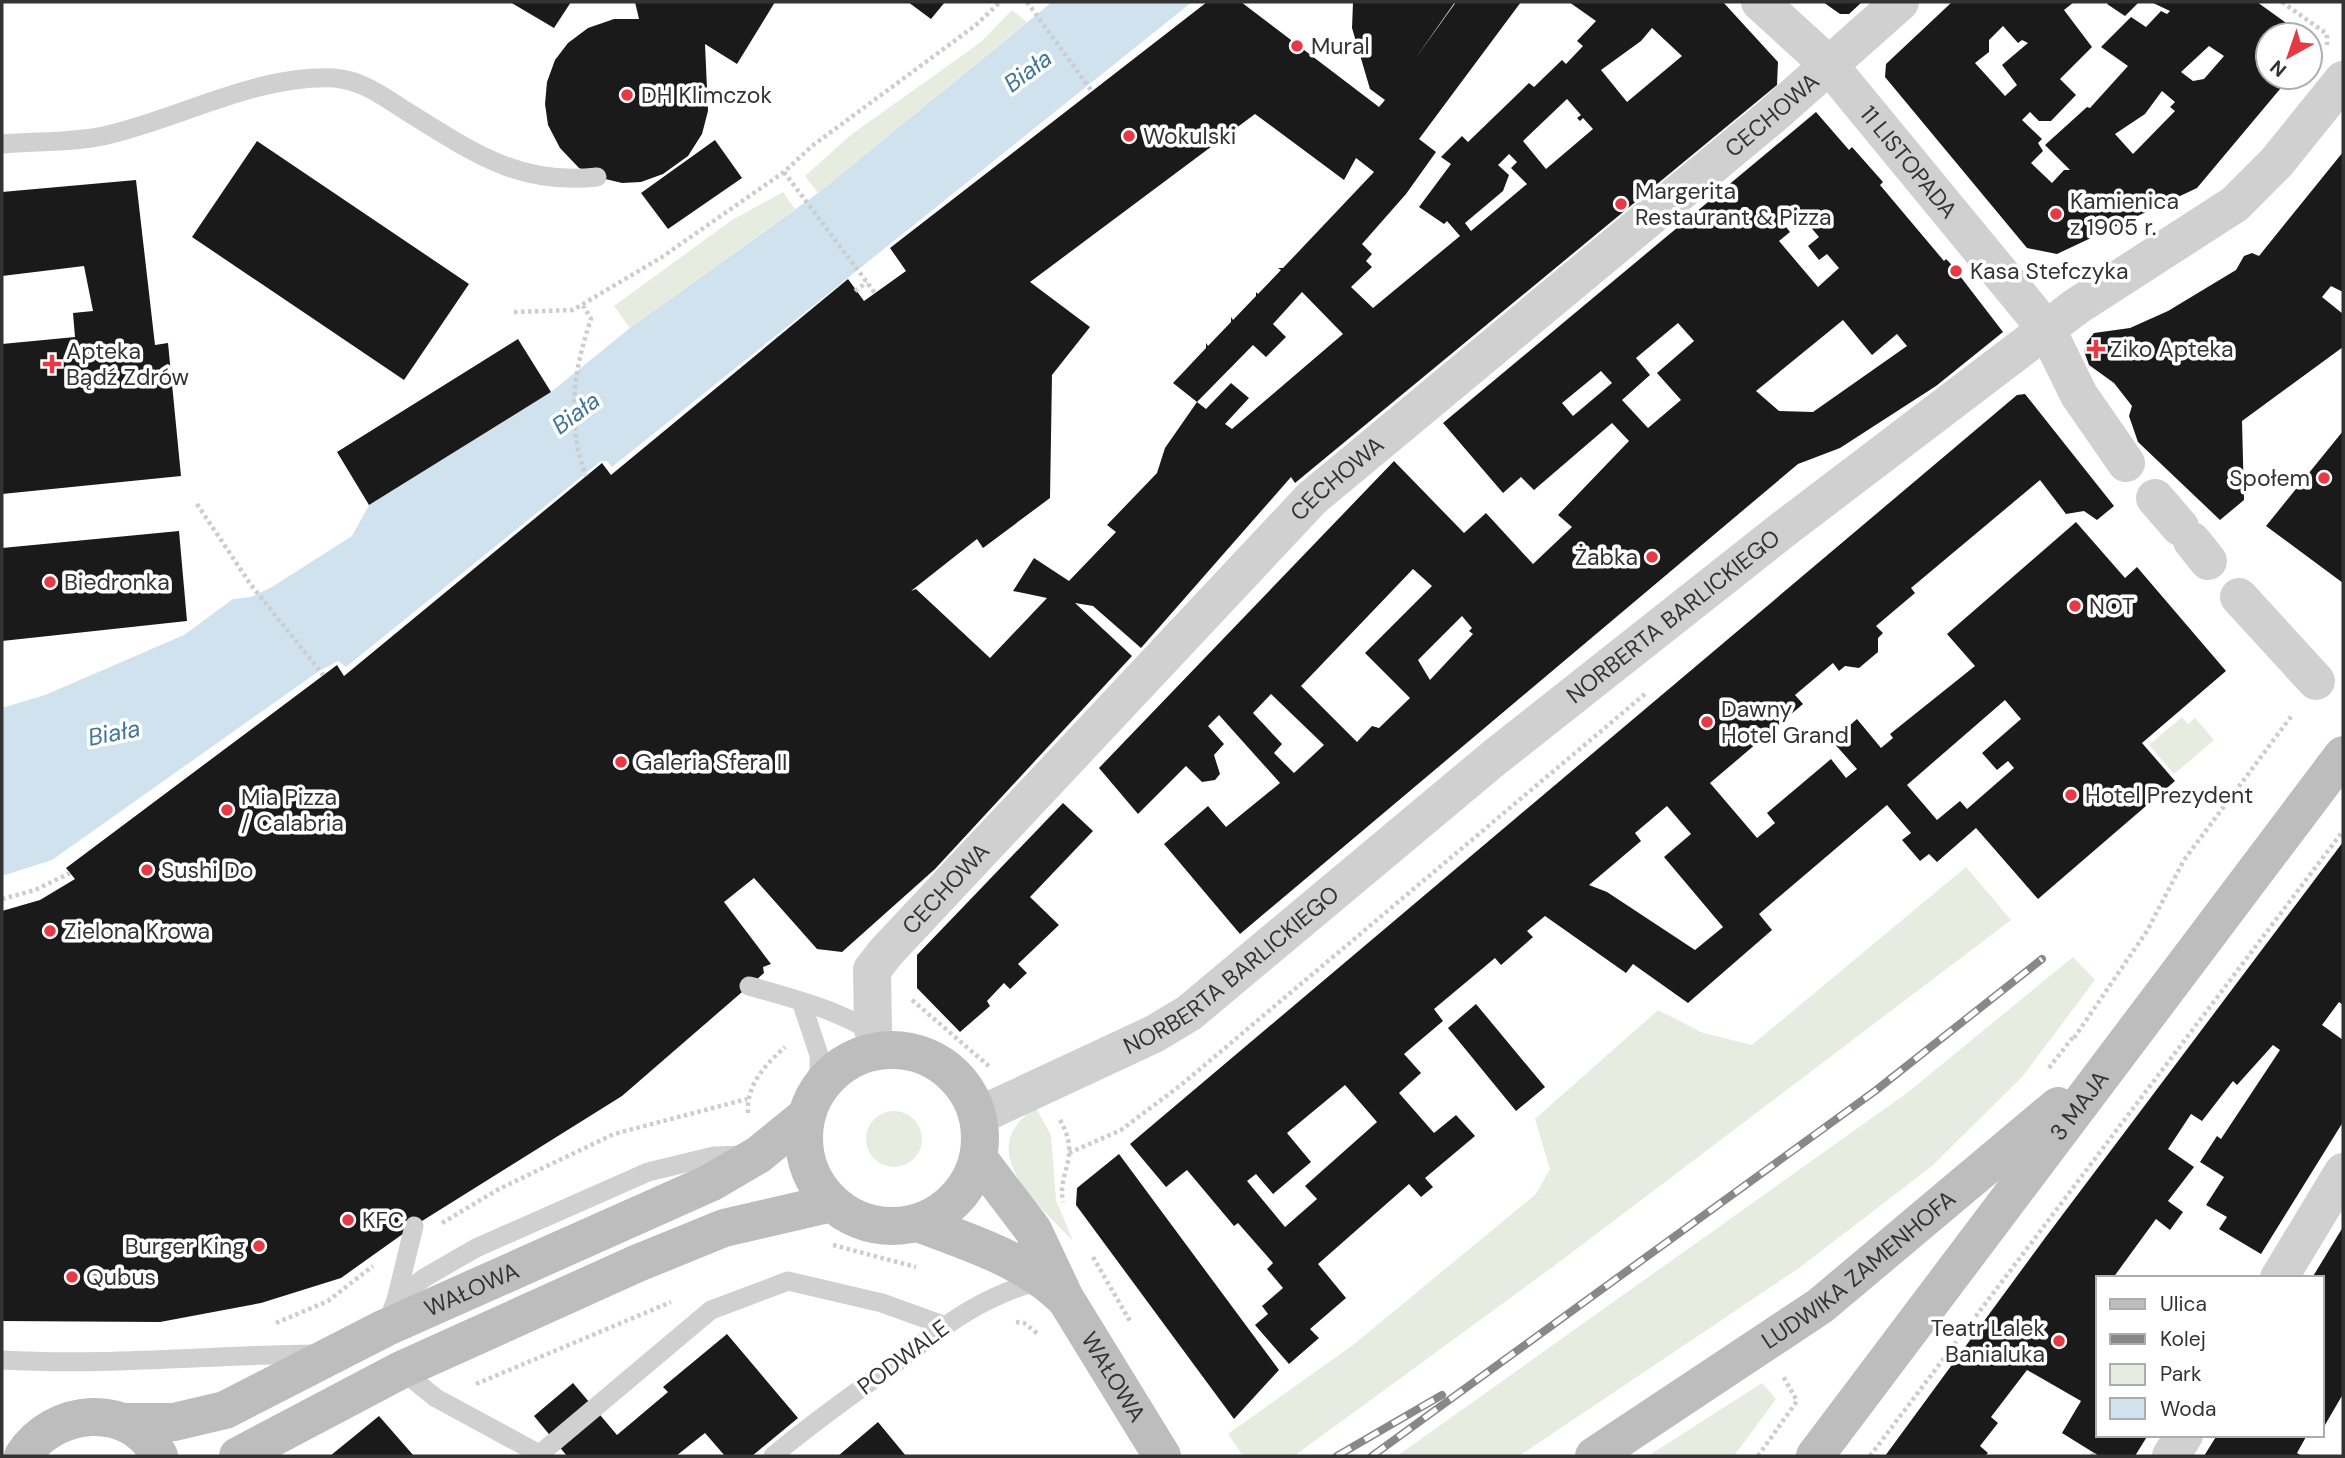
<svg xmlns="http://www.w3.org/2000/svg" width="2345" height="1458" font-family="'DM Sans',sans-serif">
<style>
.green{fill:#e6ecdf}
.water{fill:#cfe2ee}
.building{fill:#1a1a1a;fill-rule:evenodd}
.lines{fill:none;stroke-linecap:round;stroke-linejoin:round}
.path{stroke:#cdcdcd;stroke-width:4.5;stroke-dasharray:3.5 3.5;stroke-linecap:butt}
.lane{stroke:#d0d0d0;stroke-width:19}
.street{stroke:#d0d0d0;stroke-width:38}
.secondary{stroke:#bdbdbd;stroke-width:38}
.rail-casing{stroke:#888;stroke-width:8}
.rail{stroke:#fff;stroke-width:5;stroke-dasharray:16;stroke-linecap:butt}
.poi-dot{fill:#e63946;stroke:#fff;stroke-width:2.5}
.labels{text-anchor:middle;stroke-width:7;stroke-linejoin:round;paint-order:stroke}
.poi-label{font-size:23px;fill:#333;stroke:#fff;text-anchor:start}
.street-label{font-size:23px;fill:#333;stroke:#fff}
.water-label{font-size:24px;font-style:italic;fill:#3f7597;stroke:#fff}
</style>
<rect width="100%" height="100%" fill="#fff"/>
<!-- green -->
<path class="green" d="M1012,10l15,12 -209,171 -13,-17 47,-42 129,-92z
M783,192l12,17 -165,119 -16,-22 118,-86z
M2182,717l6,7 7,-6 19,22 -40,34 -25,-29z
M1966,867l45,53 -453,343 -264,193h-51l-15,-22 125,-89 183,-151 14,-25 -15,-50 123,-109 45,23 49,12z
M2073,957l22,23 -73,97 -90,89 -133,102 -280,188h-122l510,-363z
M1036,1108l15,27 5,65 17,41c-33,-35 -103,-92 -37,-133z
M866 1139a28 28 0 1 1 56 0a28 28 0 1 1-56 0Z
M1762,1383l14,16 -42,57h-86z"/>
<!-- water -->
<path class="water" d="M1052,2h140l-580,465 -5,-6h-6l-255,206 -8,-6 -19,10 -267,189 -50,16v-168l43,-13 139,-60 49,-36 18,-2 21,-10 80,-51 17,-31 182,-113 79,-64 188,-135z"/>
<!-- building -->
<path class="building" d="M510,2h61l-17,26z
M635,2h140l-38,62 -32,-20 3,67 -6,23 -14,22 -25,18 -22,8 -19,1 -25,-6 -18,-9 -19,-20 -12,-23 -3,-21 2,-22 8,-22 13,-17 20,-15 26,-9h25z
M908,2h37l-14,17z
M1207,2h34l138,105 6,-7 -15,-11 -18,-61 1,-26h102l-40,57 41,-57h65l-102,137 17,13 -30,42 -44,50 10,10 -6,7 6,6 -21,20 22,21 87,-72 -13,-15 -3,3 -25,-17 32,-43 -10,-7 21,-21 6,6 61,-59 5,4 28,-27 4,4 17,-18 -6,-5 19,-20 -27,-19h154l55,60 -1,23 -482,398 -4,-6 -150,171 -48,-42 -18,-3 57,53 -197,213 -93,83 -25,-3 -63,-71 -30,24 47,62 -8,3 1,6 -142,123 -208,130 -73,52 -80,25 -101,19 -158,-1v-410l38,-11 35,-21 -9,-11 271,-203 7,11 258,-213 9,12 237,-196 16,22 42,-30 -16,-23zM1652,28l30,28 -55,46 -26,-32 40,-29zM1567,99l14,16 -4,3 3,3 3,-3 10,11 -47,40 -23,-28zM1255,114l89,66 12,-22 18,14 -91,96h-5l3,2 -23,24 -2,-2v4l-23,24 -2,-3v5l-23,24 -2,-3v5l-33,35 24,19 -32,46 -8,25 -50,52 9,7 -47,49 -35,-23 -21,33 34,7 -57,60 -74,-69 -5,2 66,-52 6,9 67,-50 2,-123 38,-48 -60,-45zM1509,154l8,8 -6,6 16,16 -56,47 -6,-8 38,-32 6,-16 -11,-10zM1302,292l41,42 -111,95 -7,-5 24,-26 -18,-15 -25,26 -9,-7 56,-57 13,12 20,-20 -13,-13z
M1823,2h39l-13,12h-9z
M1952,2h122l-10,8 28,37 -32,32 16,16 -25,26h-12l-9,-9 -8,8 20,19 -4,4 5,8 -12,12 21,20 12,-13h6l-25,-25 42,-38 3,1 38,-42 -27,-19 30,-30 15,10 15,-16 6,3 3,-3 -19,-9h106l46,33h-35v42h22l-93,111 -140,66 -30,-6 -142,-171 1,-13zM2003,26l15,17 4,-3 6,3 -26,22 15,20 -12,11 -30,-33 14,-11v-12zM2209,46l15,10 -20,23 -11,2 -12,-9zM2162,91l13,11 -5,5 5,4 -42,43 -18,-20 30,-20z
M2109,2h30l-14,14 -18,-12z
M1816,112l33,38 3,-3 31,35 -3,3 64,76 2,-2 4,4 53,69 -67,54 -96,62 -42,16 -558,470 -76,-90 44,-38 18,21 54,-44 -61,-68 -11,11 16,18 -10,11 6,19 -5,6 -13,2 -16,-16 -48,48 -39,-46 295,-307 70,72 22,-20 47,51 39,-37 -14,-12 71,-74 -17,-18 -78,67 -13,-13 -18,16 -60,-70zM1792,205l27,32 -11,9 11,14 8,-6 12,14 -21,19 -39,-46 11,-9 -12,-15zM1843,320l29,35 25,-21 10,12 -94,66 -34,-1 -23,-20zM1678,323l16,18 -37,32 24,27 -33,28 -26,-28 28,-25 -14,-17zM1601,371l11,12 -39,33 -11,-13zM1413,569l19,17 -67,67 45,45 -31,30 -7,-2 -15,16 -56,-56zM1462,616l10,12 -3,3 4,3 -43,46 -12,-20zM1271,694l53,51 -30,28 -20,-20 8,-9 -29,-31z
M715,140l27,38 -74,51 -27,-36z
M257,141l212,143 -65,96 -212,-143z
M2343,152v140l-12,-6 -9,11 21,17v33l-101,74 2,79 -24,20 -82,-78 -9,-26 3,-10 -18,-23 -25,-18 -5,-14 3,-9 7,-9 36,-5 38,-17 68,-41 8,-14 8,-3 7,3z
M136,180l19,165 13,-2 13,133 -179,18v-150l73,-7 -2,-24 20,-2 -9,-45 -82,10v-84z
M518,339l33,53 -182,113 -32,-53z
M2025,394l89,112 -17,14 -13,-9 -18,3 -26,-34 -129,108 4,5 -39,33 7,7 -5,5v14l-19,16 -14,-2 -6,5 -6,-8 -38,32 8,9 -93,79 47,55 18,-15 -8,-10 64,-54 15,19 11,-9 -25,-28 25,-22 24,29 12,-10 -3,-4 85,-68 -28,-32 129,-112 49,56 12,-11 89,104 -84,72 33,38 -137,118 -62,-71 -39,34 -8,-8 -9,7 -18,-21 9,-7 -24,-28 -128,109 13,16 -84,73 -55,-39 -7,9 -81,-57 -18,15 6,6 -32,28 -6,-7 -61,51 9,12 -39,33 17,19 -22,20 35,40 22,-18 19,21 -50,42 8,9 -12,10 -12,-13 -91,80 28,34 -36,31 9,9 -30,26 -34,-39 13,-11 -6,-8 21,-18 -16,-19 6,-6 -35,-40 -4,3 -47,-56 -21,17 -36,-43 887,-749zM2005,700l16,19 -39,34 15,17 11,-9 6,7 -47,41 -7,-8 -23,19 -30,-35zM1667,806l24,28 -27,23 59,70 -28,23 -88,-58 -18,-7 52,-44 -6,-8zM1345,1085l32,37 -72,64 12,13 -32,28 -38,-46 9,-7 17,20 38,-32 -24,-29z
M2343,431v152l-77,-57z
M179,531l8,90 -185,20v-93z
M1063,803l30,28 -63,66 29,28 -41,39 9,9 -17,16 -6,-6 -17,18 3,5 -30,26 -43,-44v-33z
M2343,842v163l-4,-3 -17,23 21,15v82l-82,132 -42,-25 8,-12 -21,-12 18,-28 -24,-15 17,-26 4,3 59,-89 -7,-5 -36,40 -4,-4 -31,40 -11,-7 -23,35 26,18 -26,34 15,11 -13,18 -14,-11 -43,59h-15v157h50l-13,21h-36l-37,-23 19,-32 -54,-31 -36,47 7,6 -18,23 8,7 -3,3h-100l160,-218z
M1476,1004l69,83 -29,24 -68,-83z
M1119,1154l160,216 -45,49 -158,-214 1,-17z
M2343,1227v167l-18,31 -3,-2v-145h-10z
M727,1334l71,84 -46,38h-27l-20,-23 -29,23h-109l-33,-40 39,-33 44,52 51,-43 -5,-5z
M379,1416l35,40h-84z
M878,1422l28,34h-68z
M2217,1435h90l-10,18 5,3h-98z"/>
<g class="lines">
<!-- path -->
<path class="path" d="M1027,2l64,88
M2282,2l45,32v11
M784,172l91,121
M855,291l12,-9
M583,305l8,14c-18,53 -25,104 -5,157
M514,312l59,-2 89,-53 122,-85 28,-26 164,-121 24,-23
M197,504l54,81 72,90
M2,899l33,-9 35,-17
M912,1000l78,67
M2074,1038l73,-107 37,-71 109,-146
M2049,1068l24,-31
M748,1113c-2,-28 17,-48 37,-66
M1060,1120c22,38 -3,51 3,82
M1069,1153l52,-23 60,-45 464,-391
M442,1223l57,-34 115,-55 133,-35
M833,1245l83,22
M1093,1257l38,66
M1016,1322l8,1 14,11
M276,1323l52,-22 45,-35
M476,1384l195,-82
M1758,1456l39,-55 -14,-25
M1870,1456l473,-625
M2093,1456v-3"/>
<!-- lane -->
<path class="lane" d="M2,144c32,-3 69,-1 101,-8 77,-17 150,-61 231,-58 28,2 50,19 72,33 65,40 112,75 191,66
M749,986c54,15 105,28 149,64
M801,1001l18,54v33
M396,1300l18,-74
M386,1325l10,-25 28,-22 52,-30 172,-76 66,-16 29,-1
M2,1360c106,6 208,-5 314,-6
M401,1370l35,28 107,58
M541,1453l170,-143 77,-29 94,22 61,22
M773,1456c35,-30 74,-57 112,-85 55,-41 88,-72 157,-91"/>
<!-- street -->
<g class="street">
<path id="s1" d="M1760,2l69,63 218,265 32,65 47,68"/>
<path d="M2155,498l25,29"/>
<path d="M2192,541l16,20"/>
<path d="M2239,597l77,84"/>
<path id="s2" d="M873,1030l-1,-60 14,-18 426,-454 462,-384 126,-112"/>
<path id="s3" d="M978,1116l176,-82 35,-21 305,-255 291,-230 292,-222 158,-102 41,-41 67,-83"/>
<path d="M2279,1278l64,-106"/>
<path d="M2171,1456l13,-21"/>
</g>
<!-- secondary -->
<g class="secondary">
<circle cx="892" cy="1138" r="88"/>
<path id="s4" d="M979,1159l54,71 32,68 97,158"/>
<path d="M918,1223c50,19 106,36 145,74"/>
<path id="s5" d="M123,1422h51l51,-12 160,-82 325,-145 48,-28 48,-39"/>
<path d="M23,1456c30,-48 108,-56 136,0"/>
<path d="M238,1456l163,-86 237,-107 86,-35 108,-25"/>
<path id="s6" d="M1594,1456l226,-150 238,-200"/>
<path id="s7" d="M1815,1456l528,-701"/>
</g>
<!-- rail casing -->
<g class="rail-casing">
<path id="rail" d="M1337,1456l105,-61
M1372,1456l503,-365 167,-132"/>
</g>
<!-- rail -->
<use href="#rail" class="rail"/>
</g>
<!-- markers -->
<g class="poi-dot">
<circle cx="1297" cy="46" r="7"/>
<circle cx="627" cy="95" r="7"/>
<circle cx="1129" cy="136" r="7"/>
<circle cx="1621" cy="204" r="7"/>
<circle cx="2056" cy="214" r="7"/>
<circle cx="1956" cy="271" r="7"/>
<path d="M2092.5 338.5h7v7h7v7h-7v7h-7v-7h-7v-7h7z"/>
<path d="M48.5 353.5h7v7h7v7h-7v7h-7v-7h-7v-7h7z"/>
<circle cx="2324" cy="478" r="7"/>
<circle cx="1652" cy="557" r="7"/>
<circle cx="50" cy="582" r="7"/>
<circle cx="2075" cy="606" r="7"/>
<circle cx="1707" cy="722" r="7"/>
<circle cx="621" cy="762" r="7"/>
<circle cx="2071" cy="795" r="7"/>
<circle cx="227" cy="810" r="7"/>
<circle cx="147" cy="870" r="7"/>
<circle cx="50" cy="931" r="7"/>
<circle cx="348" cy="1220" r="7"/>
<circle cx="259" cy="1246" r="7"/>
<circle cx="72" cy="1277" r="7"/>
<circle cx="2059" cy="1341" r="7"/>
</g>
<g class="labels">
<!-- poi labels -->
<g class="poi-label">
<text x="1311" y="54">Mural</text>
<text x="641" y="103">DH Klimczok</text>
<text x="1143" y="144">Wokulski</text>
<text x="1635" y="199">Margerita<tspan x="1635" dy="26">Restaurant &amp; Pizza</tspan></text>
<text x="2070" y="209">Kamienica<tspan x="2070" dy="26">z 1905 r.</tspan></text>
<text x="1970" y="279">Kasa Stefczyka</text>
<text x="2110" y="357">Ziko Apteka</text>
<text x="66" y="359">Apteka<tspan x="66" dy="26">Bądź Zdrów</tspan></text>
<text x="2310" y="486" text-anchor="end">Społem</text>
<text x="1638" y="565" text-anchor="end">Żabka</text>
<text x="64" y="590">Biedronka</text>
<text x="2089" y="614">NOT</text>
<text x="1721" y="717">Dawny<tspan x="1721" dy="26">Hotel Grand</tspan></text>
<text x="635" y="770">Galeria Sfera II</text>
<text x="2085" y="803">Hotel Prezydent</text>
<text x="241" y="805">Mia Pizza<tspan x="241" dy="26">/ Calabria</tspan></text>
<text x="161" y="878">Sushi Do</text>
<text x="64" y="939">Zielona Krowa</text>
<text x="362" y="1228">KFC</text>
<text x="245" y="1254" text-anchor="end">Burger King</text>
<text x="86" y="1285">Qubus</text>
<text x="2045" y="1336" text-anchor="end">Teatr Lalek<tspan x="2045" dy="26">Banialuka</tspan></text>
</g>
<!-- street labels -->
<g class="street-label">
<text dy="8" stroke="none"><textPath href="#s2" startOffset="1304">CECHOWA</textPath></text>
<text dy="8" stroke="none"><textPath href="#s1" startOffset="219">11 LISTOPADA</textPath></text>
<text dy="8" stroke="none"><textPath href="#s2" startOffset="737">CECHOWA</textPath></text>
<text dy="8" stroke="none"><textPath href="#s3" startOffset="861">NORBERTA BARLICKIEGO</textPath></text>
<text dy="8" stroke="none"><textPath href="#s2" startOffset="170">CECHOWA</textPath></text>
<text dy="8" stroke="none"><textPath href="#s3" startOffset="294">NORBERTA BARLICKIEGO</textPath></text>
<text dy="8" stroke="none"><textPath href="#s7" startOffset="439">3 MAJA</textPath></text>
<text dy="8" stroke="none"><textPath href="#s6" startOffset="324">LUDWIKA ZAMENHOFA</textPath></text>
<text dy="8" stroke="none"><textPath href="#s5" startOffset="378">WAŁOWA</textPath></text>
<text transform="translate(903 1357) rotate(-37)" y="8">PODWALE</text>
<text dy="8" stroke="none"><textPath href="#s4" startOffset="257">WAŁOWA</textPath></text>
</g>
<!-- water labels -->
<g class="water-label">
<text transform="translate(1028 71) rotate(-37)" y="8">Biała</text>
<text transform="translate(576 413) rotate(-37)" y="8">Biała</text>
<text transform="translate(114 733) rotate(-11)" y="8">Biała</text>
</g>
</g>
<!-- border -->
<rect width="2345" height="1458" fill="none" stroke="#333333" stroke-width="7"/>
<!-- legend -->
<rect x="2096" y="1276" width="228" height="161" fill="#ffffff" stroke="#adadad" stroke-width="2"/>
<rect x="2110" y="1299" width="35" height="10" fill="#bdbdbd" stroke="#adadad" stroke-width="2"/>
<text x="2160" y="1311" font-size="21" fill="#333333">Ulica</text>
<rect x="2110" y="1334" width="35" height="10" fill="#888888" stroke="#adadad" stroke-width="2"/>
<text x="2160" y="1346" font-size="21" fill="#333333">Kolej</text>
<rect x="2110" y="1364" width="35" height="21" fill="#e6ecdf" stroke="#adadad" stroke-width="2"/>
<text x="2160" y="1381" font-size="21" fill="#333333">Park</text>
<rect x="2110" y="1398" width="35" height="21" fill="#cfe2ee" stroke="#adadad" stroke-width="2"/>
<text x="2160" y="1416" font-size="21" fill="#333333">Woda</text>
<!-- north arrow -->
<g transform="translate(2289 56) rotate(220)"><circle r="33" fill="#ffffff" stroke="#adadad" stroke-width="2"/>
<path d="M0-5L12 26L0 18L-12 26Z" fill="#e63946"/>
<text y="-10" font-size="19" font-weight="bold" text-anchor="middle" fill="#333333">N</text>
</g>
</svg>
